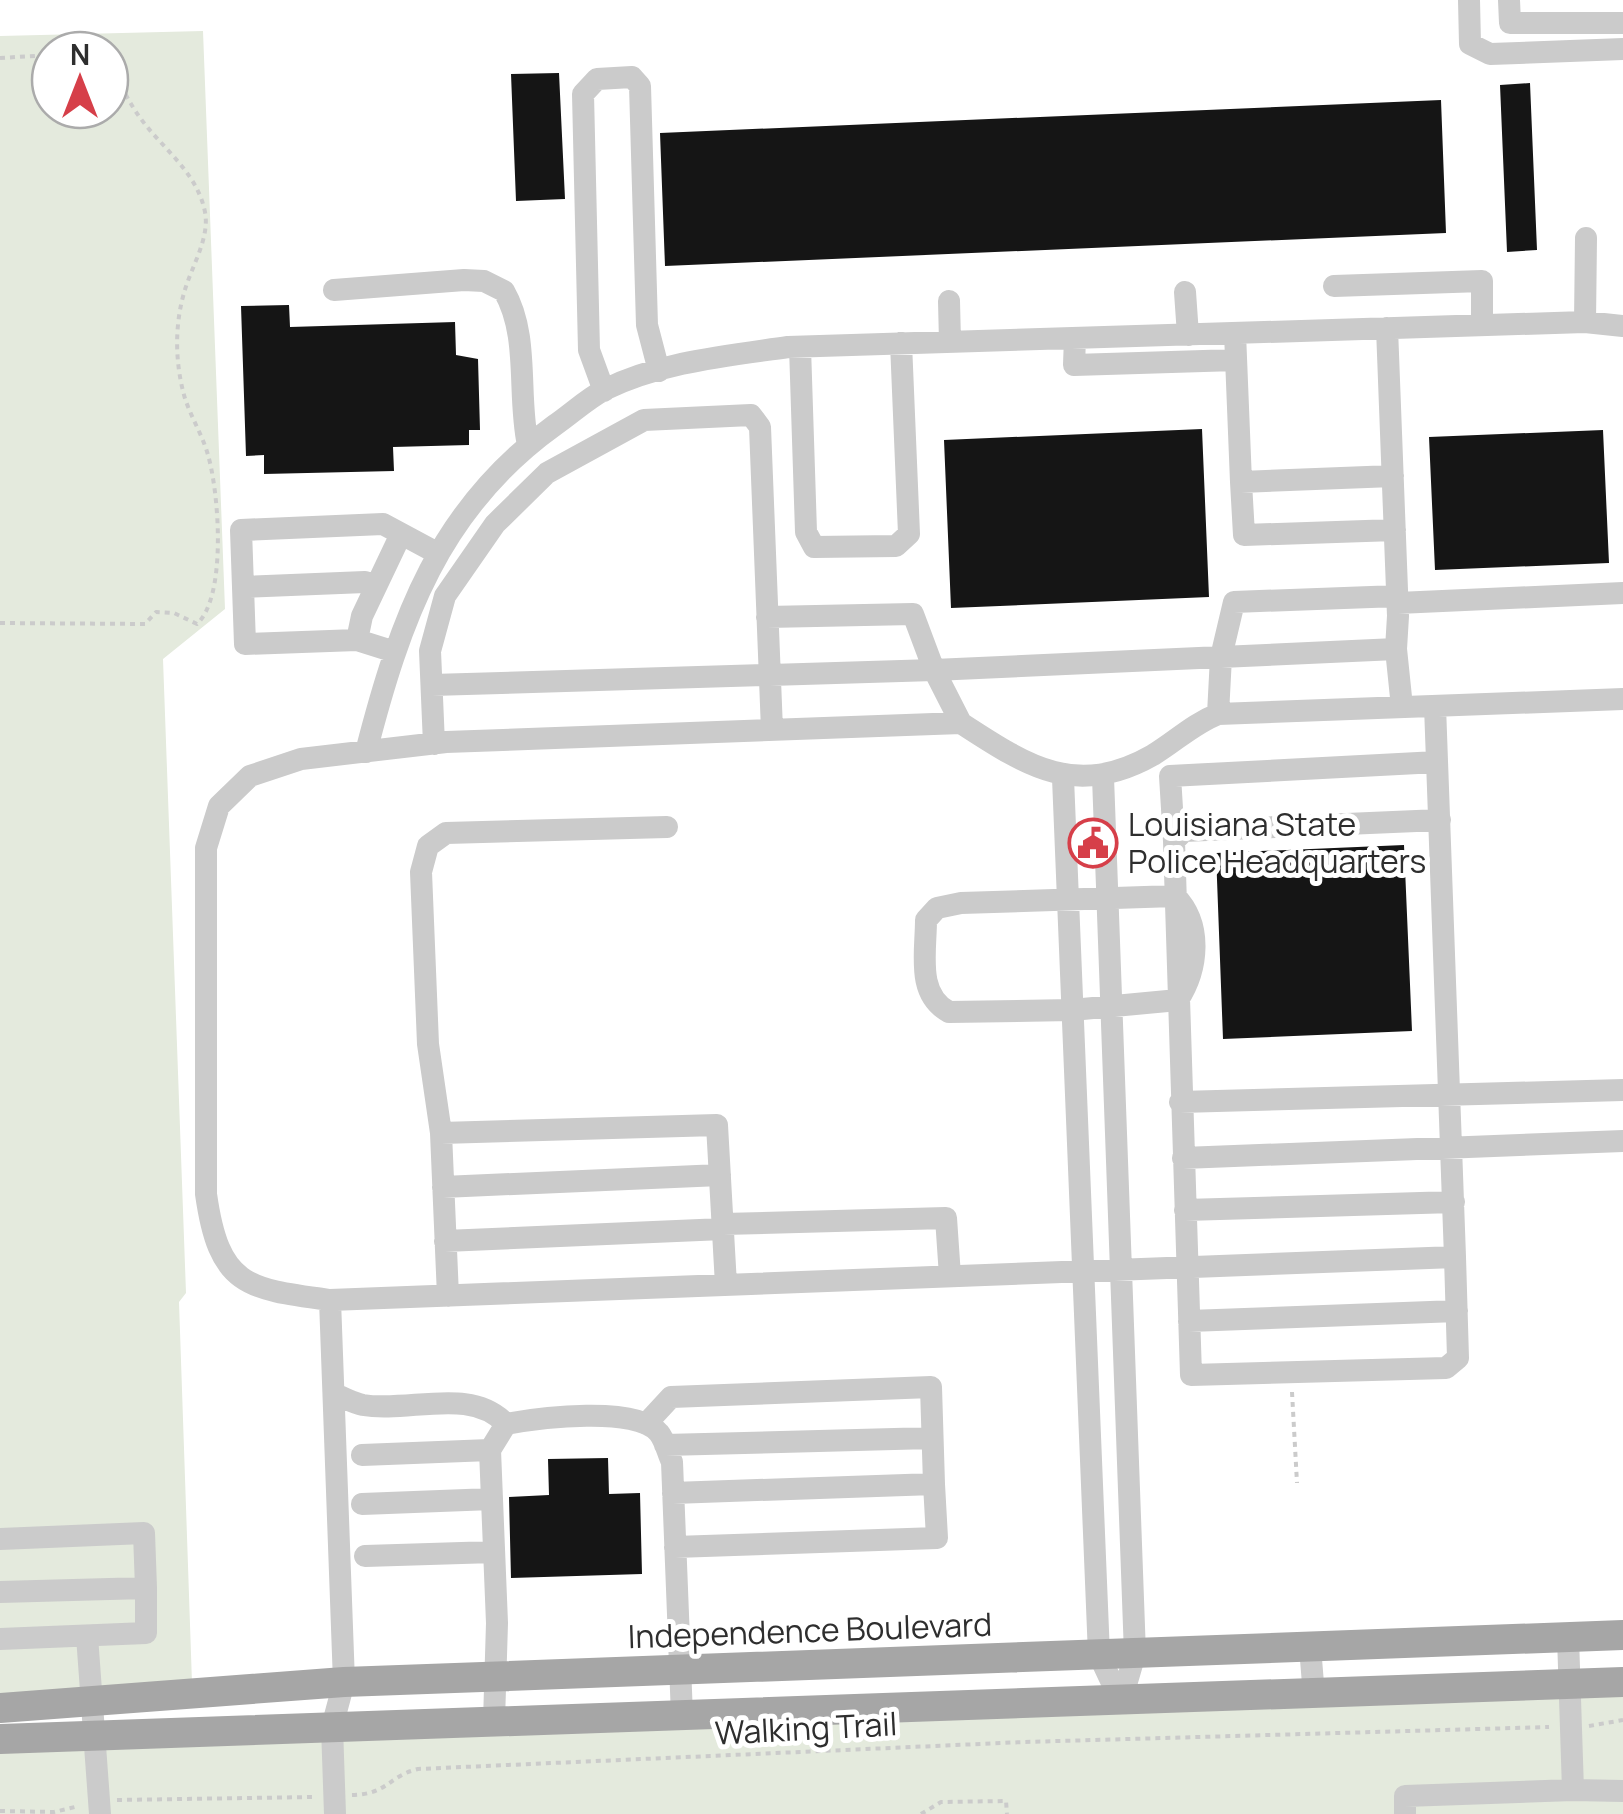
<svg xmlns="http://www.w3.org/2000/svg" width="1623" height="1814" font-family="Manrope,sans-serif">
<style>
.green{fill:#e4eadd;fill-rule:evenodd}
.building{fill:#151515}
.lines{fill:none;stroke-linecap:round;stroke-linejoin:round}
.path{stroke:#cbcbcb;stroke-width:4;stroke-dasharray:5 5;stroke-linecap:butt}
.minor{stroke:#cbcbcb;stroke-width:22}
.major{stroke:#a6a6a6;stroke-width:30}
.labels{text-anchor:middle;stroke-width:10;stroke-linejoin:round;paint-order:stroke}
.poi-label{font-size:32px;fill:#2e2e2e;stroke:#fff;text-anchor:start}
.street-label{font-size:32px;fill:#2e2e2e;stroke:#fff}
</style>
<rect width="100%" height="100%" fill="#fff"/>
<!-- green -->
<path class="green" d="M203,31l22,578 -62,50 23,634 -7,9 13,381 -192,16v-1663zM50,50h60v60h-60z
M1623,1685v129h-1623v-64z"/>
<!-- building -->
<path class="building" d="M559,73l6,126 -49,2 -5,-127z
M1530,83l7,167 -30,2 -7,-167z
M1441,100l5,133 -781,33 -5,-133z
M289,305l1,22 165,-5 1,33 22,4 2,71h-11v15l-76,2 1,24 -130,3v-19l-18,1 -5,-150z
M1202,429l7,168 -258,11 -7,-168z
M1603,430l6,133 -174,7 -6,-133z
M1404,845l8,186 -189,8 -7,-186z
M608,1458l1,36 31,-1 2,81 -131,4 -2,-81 40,-2 -1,-36z"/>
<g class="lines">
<!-- path -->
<path class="path" d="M0,58l50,-3
M0,623l145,1 11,-12 18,1 23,11c30,-28 22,-131 11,-169 -6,-22 -20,-42 -25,-64 -8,-32 -8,-67 1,-98 7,-26 26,-54 21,-81 -8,-40 -42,-63 -64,-93 -12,-16 -21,-36 -31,-53
M1292,1392l5,91
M1589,1726l34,-6
M352,1795c37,-1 36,-19 66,-26l606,-27 525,-15
M117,1800l196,-3
M0,1811l54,1 25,-6
M921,1814l20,-12 65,-1 1,13"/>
<!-- minor -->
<path class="minor" d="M1469,0l1,44 20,10 133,-5
M1509,0l1,23h113
M1334,286l148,-5v44
M334,290l130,-10 20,1 20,10c26,45 13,104 24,154
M1185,292l3,43
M949,301l1,41
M1585,322l1,-84
M1387,328l11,288 -2,33 -175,8 13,-55 164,-6
M1235,333l6,149 152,-6
M1075,338l-1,27 162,-5
M800,347l6,185 8,15 82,-1 13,-12 -8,-191
M604,391l-15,-41 -6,-256 14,-15 35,-2 8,9 7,239 12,46
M1241,482l3,53 151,-5
M243,587l122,-5 10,4
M1398,603l225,-10
M357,640l5,-24 39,-82
M1396,649l6,58
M395,652l-38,-12 -112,4 -4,-114 142,-6 54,29
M432,685l502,-15 -21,-56 -146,3
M1435,706l20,551 -1125,43c-84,-11 -111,-14 -124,-106v-346l13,-42 31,-30 51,-17 145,-17 515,-19c66,43 115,76 192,32 23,-14 40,-31 65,-41l405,-15
M961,723l-27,-53 287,-13 -3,57
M434,744l-4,-93 15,-55 50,-72 52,-51 97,-53 107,-5 9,12 12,303
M366,752c34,-132 73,-244 189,-327 16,-11 32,-26 49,-35 57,-28 122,-34 184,-43l797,-25 38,4
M1063,778l36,877 22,47 14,-48 -32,-877
M1440,820l-256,11 -10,10 17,534 255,-7 12,-10 -3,-101
M1174,841l-4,-65 267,-14
M1175,896c28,29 23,73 3,104l-106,10 -123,2c-33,-18 -23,-59 -23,-92l11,-12 24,-5z
M1180,1102l443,-12
M441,1133l-13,-89 -7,-172 7,-26 18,-13 221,-6
M1183,1158l440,-17
M443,1187l277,-12
M1185,1210l269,-8
M723,1224l223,-6 4,58
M445,1241l278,-12
M448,1296l-7,-163 276,-8 9,160
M330,1300l14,382 -12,45 3,87
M1189,1321l268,-10
M334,1394c9,3 19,9 29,11 46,8 108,-19 143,19
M646,1424l25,-27 260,-10 3,97
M665,1445l267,-7
M362,1455l128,-5
M673,1493l261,-9 3,54 -262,9
M362,1504l130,-5
M0,1539l144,-6 2,55 -146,4
M365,1556l129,-4
M87,1636l13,178
M0,1639l146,-6v-45
M1310,1647l4,49
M494,1721l3,-98 -7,-173 16,-26c32,-6 131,-19 153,9 6,7 9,21 13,29l10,254
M1573,1790l50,1
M1405,1814v-18l168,-6 -5,-153"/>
<!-- major -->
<path class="major" d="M0,1708l344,-26 1279,-47
M0,1739l1623,-57"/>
</g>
<!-- icons -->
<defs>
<g id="civic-ring" transform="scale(2.5)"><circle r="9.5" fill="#fff" stroke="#d63f49" stroke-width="1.5"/><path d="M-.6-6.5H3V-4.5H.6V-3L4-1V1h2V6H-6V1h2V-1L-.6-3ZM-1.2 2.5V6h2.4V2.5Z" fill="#d63f49"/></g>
</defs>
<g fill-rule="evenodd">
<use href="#civic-ring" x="1093" y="843"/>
</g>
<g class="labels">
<!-- poi labels -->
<g class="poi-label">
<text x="1128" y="836">Louisiana State<tspan x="1128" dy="37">Police Headquarters</tspan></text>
</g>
<!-- street labels -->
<g class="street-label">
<text transform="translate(810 1631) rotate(-2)" y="11">Independence Boulevard</text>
<text transform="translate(806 1729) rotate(-3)" y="11">Walking Trail</text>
</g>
</g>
<!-- north arrow -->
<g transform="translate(80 80)"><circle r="48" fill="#ffffff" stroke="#ababab" stroke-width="2.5"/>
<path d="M0-8L18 38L0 25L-18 38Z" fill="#d63f49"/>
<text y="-15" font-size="28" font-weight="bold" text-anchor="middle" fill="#2e2e2e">N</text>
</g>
</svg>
